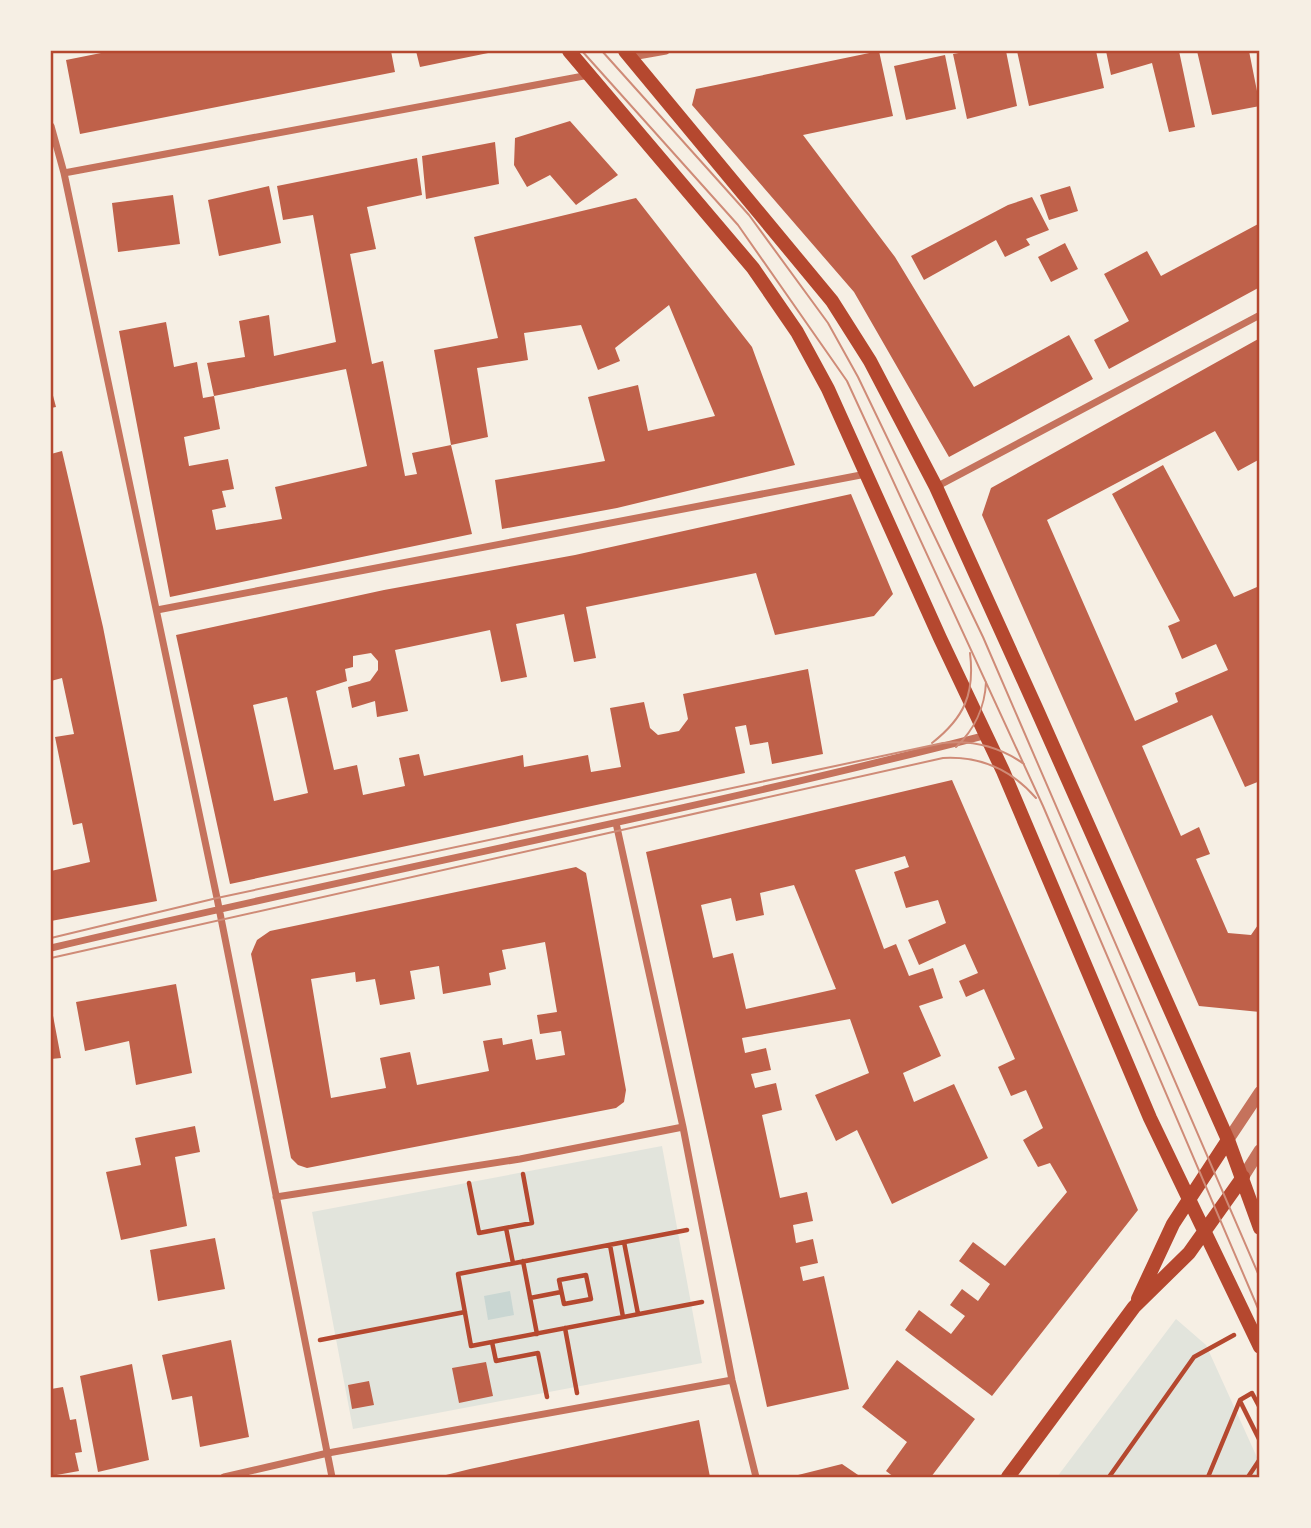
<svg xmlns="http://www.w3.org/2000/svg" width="1311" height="1528" font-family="Mulish,sans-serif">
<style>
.green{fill:#e2e4dc}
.water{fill:#c9d6d2}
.building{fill:#bf614a;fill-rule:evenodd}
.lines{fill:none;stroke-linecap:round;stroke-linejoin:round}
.path{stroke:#b5482f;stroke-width:4.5}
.minor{stroke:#c5725c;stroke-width:7}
.tertiary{stroke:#c5725c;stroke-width:12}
.secondary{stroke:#b5482f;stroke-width:14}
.tram{stroke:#cf8b77;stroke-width:2}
.neatline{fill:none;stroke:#b5482f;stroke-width:2.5}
</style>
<rect width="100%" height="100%" fill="#f6efe4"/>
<!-- green -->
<path class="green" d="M662,1146l40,217 -349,66 -41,-217z
M1176,1319l30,26 54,119v13h-203z"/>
<!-- water -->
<path class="water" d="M510,1291l4,24 -26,5 -4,-24z"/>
<!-- building -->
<path class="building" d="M111,51h280l4,21 -315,62 -14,-74z
M416,51h77v1l-73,15z
M879,51l14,65 -90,19 92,122 79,130 95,-52 24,44 -144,78 -95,-165 -162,-187 4,-16z
M970,51h36l11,55 -50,13 -14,-65z
M1017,51h79l8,37 -75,18z
M1106,51h73l16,76 -26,5 -17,-69 -41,12z
M1197,51h52l11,55 -48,9z
M945,55l11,54 -50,11 -12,-54z
M570,121l48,54 -42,30 -26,-30 -23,12 -13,-22 1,-27z
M495,142l4,42 -73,15 -4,-43z
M417,158l5,37 -55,12 9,42 -26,5 22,110 11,-3 22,115 12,-2 -5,-21 39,-8 21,89 -302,63 -51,-266 47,-9 8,45 23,-5 6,36 11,-2 -7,-33 38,-6 -6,-36 30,-6 5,41 62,-14 -23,-127 -30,5 -6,-34zM346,369l21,97 -92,21 7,32 -66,11 -4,-20 14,-3 -4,-16 12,-2 -6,-30 -39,7 -5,-29 36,-8 -6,-33z
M269,186l12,57 -62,13 -11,-56z
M1070,186l8,25 -29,9 -9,-25z
M173,195l7,49 -62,8 -6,-49z
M1032,197l17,33 -23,9 4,6 -25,12 -9,-17 -72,40 -13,-24 97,-51z
M636,198l116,149 43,118 -178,43 -115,21 -7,-49 110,-19 -17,-64 50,-12 10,46 67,-15 -46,-111 -54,43 5,13 -22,9 -17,-45 -57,8 4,27 -51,8 11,69 -37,8 -17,-95 64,-12 -24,-101z
M1260,223v64l-151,82 -15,-29 35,-19 -25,-47 43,-23 14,25z
M1065,243l13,26 -27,13 -13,-25z
M1260,338v99l-3,2 3,20 -22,12 -23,-40 -168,89 88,201 43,-19 -3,-9 53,-23 -12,-26 -34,15 -14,-33 12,-5 -68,-127 51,-29 71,132 23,-10 3,8v186l-15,6 -33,-72 -70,31 39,90 18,-9 11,27 -14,5 32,74 23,2 9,-13v90l-61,-6 -217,-491 9,-27z
M51,388l5,19 -5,1z
M62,451l41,176 54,274 -106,20v-50l39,-9 -8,-39 -9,2 -18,-88 19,-3 -12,-56 -11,3v-227z
M851,494l42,100 -19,22 -99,19 -19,-62 -170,34 10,51 -22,4 -10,-48 -48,10 11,53 -26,5 -11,-52 -95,20 13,61 -31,6 -2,-16 -23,7 -4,-21 22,-6 8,-11v-9l-7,-8 -18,3v11l-8,2 2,12 -31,10 18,79 23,-5 6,30 42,-9 -6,-28 20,-4 5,22 99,-21 1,12 64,-12 3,17 30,-5 -11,-59 34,-6 6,26 8,7 21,-4 9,-12 -5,-25 125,-25 15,85 -51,10 -4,-22 -18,3 -4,-20 -11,2 10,46 -515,111 -54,-249 208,-45 191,-35zM287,697l21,96 -34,8 -21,-96z
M952,780l186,430 -146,186 -87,-66 14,-20 32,24 14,-18 -15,-11 12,-16 16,12 12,-17 -31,-23 14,-19 32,24 62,-74 -17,-29 -12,4 -15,-27 20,-12 -17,-38 -15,6 -13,-29 17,-8 -31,-70 -18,8 -7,-16 19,-8 -13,-29 -46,21 -11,-25 38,-17 -8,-23 -32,8 -12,-36 15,-5 -4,-11 -50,14 29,79 12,-5 13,32 24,-8 10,30 -24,8 22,50 -38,17 11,29 40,-18 34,74 -96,46 -35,-74 -21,11 -21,-46 54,-22 -19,-54 -108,19 3,15 21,-5 5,22 -20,4 4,14 21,-5 6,27 -20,5 18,83 27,-6 6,29 -20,4 3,18 17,-4 5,24 -18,4 3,14 21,-5 25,113 -82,18 -121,-555zM794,885l42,104 -90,20 -13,-56 -20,5 -12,-53 30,-7 5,23 28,-6 -4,-22z
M576,867l10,6 40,217 -2,12 -8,6 -217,42 -92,18 -9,-3 -7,-7 -40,-204 6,-14 13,-9zM545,942l12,70 -20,3 3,19 21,-3 4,24 -29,5 -4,-21 -29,6 -1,-7 -7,1 -12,2 6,30 -72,14 -7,-33 -30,6 6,30 -55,10 -20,-119 44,-7 1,10 19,-3 5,26 35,-6 -5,-28 29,-5 4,28 48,-9 -2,-12 17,-4 -4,-19z
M176,984l16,89 -56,12 -7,-44 -44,10 -9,-49z
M51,1005l10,53 -10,1z
M195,1126l5,26 -25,5 12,69 -66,14 -15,-68 35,-7 -6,-27z
M215,1238l10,51 -67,12 -8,-51z
M231,1340l18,97 -49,10 -8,-51 -20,4 -10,-45z
M897,1360l78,59 -44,58h-37l-8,-6 21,-29 -45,-35z
M486,1362l7,34 -34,7 -7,-35z
M132,1364l17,96 -51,12 -18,-96z
M369,1381l5,24 -22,4 -4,-24z
M63,1387l7,33 6,-1 6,33 -7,1 4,18 -28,5v-87z
M699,1420l11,57h-272l32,-8z
M842,1464l19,13h-67v-1z"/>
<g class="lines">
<!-- path -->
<path class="path" d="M469,1183l10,50 53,-10 -9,-49
M506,1228l7,35
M687,1230l-229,44 13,72 231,-44
M624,1242l14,72
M610,1245l13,72
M523,1261l14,73
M586,1275l5,24 -27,5 -5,-24z
M530,1298l31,-6
M565,1328l12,65
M320,1340l145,-28
M492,1342l4,19 42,-8 9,44
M1240,1401l20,40
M1109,1477l85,-120 40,-22
M1208,1477l32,-77 12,-7 8,15
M1248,1477l12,-18"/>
<!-- minor -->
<path class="minor" d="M632,57l34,-6
M51,126l13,47 153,725 115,579
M64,173l525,-98
M936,487l324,-172
M157,610l709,-136
M616,823l67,304 49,253 24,97
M51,948c311,-74 626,-133 936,-213
M276,1197l244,-38 163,-32
M224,1477l104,-24 404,-73"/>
<!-- tertiary -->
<path class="tertiary" d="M1228,1140l32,-48
M1243,1177l17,-27"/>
<!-- secondary -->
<path class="secondary" d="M569,51l184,217 44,64 31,57 112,249 63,133 147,347 110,229
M625,51l207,250 38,60 66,126 101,223 191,430 32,88
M1138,1299l35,-75 55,-84
M1008,1477l126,-170 55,-54 54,-76"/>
<!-- tram -->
<path class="tram" d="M582,51l156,174 109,156 196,425 217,507
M602,51l147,164 79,108 30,54 125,260 277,641
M932,743c32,-25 43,-49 38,-90
M956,747c18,-17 29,-40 30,-65
M51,938l166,-40 726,-155c30,-3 57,4 81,21
M51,958l892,-200c37,-2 68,11 93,40"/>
</g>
<!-- border -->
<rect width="1311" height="1528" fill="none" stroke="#f6efe4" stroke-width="105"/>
<rect x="52" y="52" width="1206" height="1424" class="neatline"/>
</svg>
